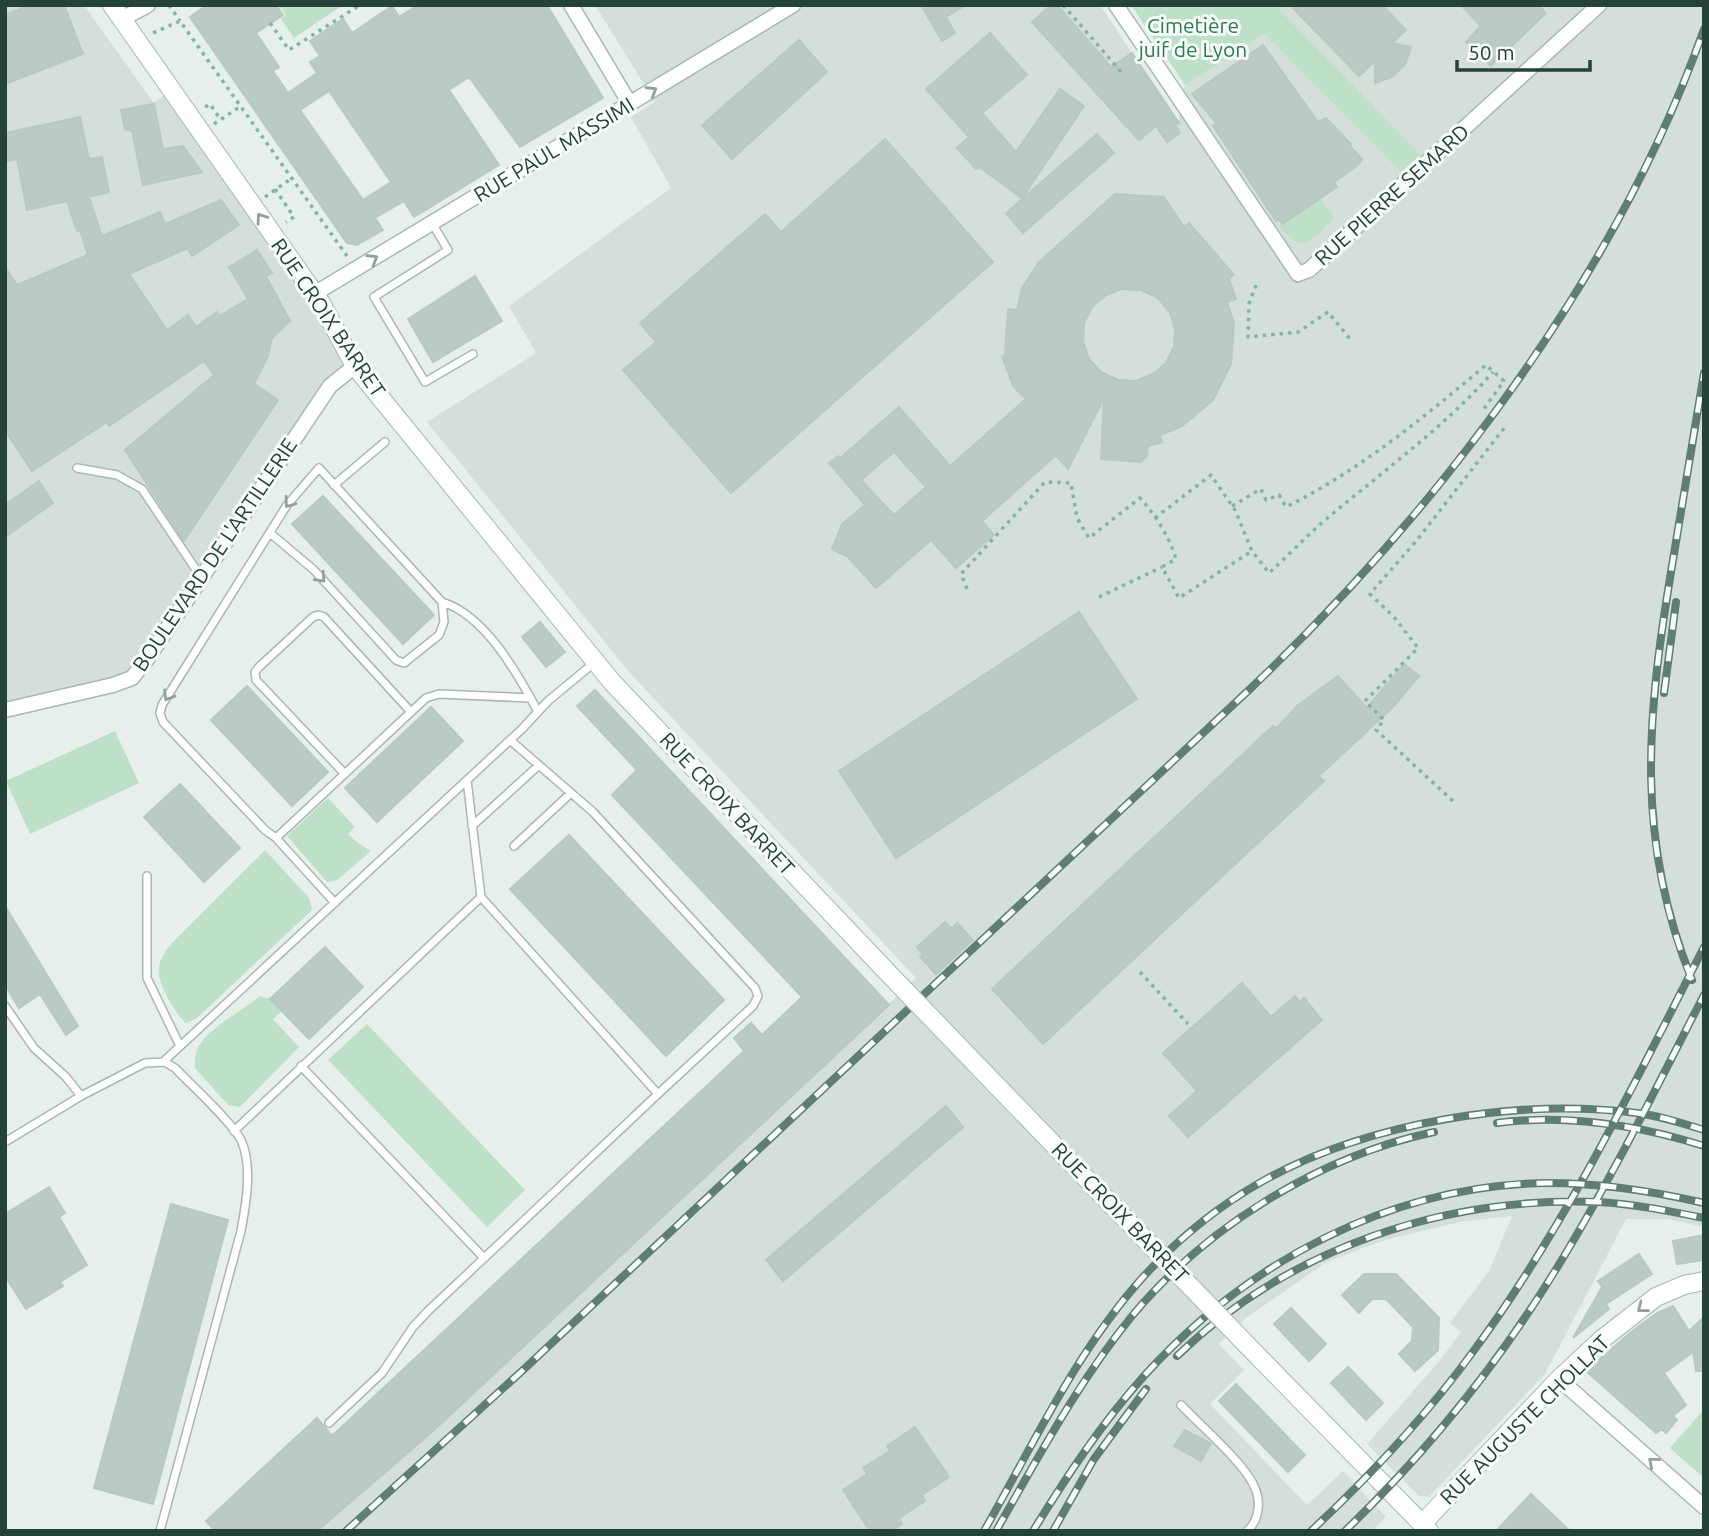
<svg xmlns="http://www.w3.org/2000/svg" width="1709" height="1536" font-family="Ubuntu,sans-serif">
<style>
.built{fill:#d4dfda}
.green{fill:#bfe0c8}
.building{fill:#bbcac4;stroke:#b8c9c2;stroke-width:2;fill-rule:evenodd}
.lines{fill:none;stroke-linecap:round;stroke-linejoin:round}
.service-casing{stroke:#a8b8b2;stroke-width:10}
.minor-casing{stroke:#a8b8b2;stroke-width:17}
.tertiary-casing{stroke:#a8b8b2;stroke-width:20}
.path{stroke:#86b3a5;stroke-width:3.5;stroke-dasharray:3.5 5;stroke-linecap:butt}
.service{stroke:#fff;stroke-width:7}
.minor{stroke:#fff;stroke-width:14}
.tertiary{stroke:#fff;stroke-width:18}
.rail-casing{stroke:#5f7d75;stroke-width:8}
.rail{stroke:#f7fbf9;stroke-width:5;stroke-dasharray:16;stroke-linecap:butt}
.tertiary-bridge-casing{stroke:#a8b8b2;stroke-width:20;stroke-linecap:butt}
.tertiary-bridge{stroke:#fff;stroke-width:18}
.oneway{stroke:#92a09c}
.labels{text-anchor:middle;stroke-width:6;stroke-linejoin:round;paint-order:stroke}
.park-label{font-size:21px;fill:#2d7a4b;stroke:#f7fbf9}
.street-label{font-size:21px;fill:#24423a;stroke:#f7fbf9}
</style>
<rect width="100%" height="100%" fill="#e6efeb"/>
<!-- built -->
<path class="built" d="M5,5h79l70,98 18,-13 183,276 -25,20 -198,292 -127,32z
M595,5h505l78,117 7,-37 79,-53 155,122 -144,-149h429v1222l-36,-8h-42l-81,155 -116,123 -10,-1 -52,-52 74,-85 20,-27 -11,-9 39,-52 23,-55 -52,6 -71,17 -29,10 -35,14 -79,55 -27,26 25,26 -34,34 97,101 36,-34 43,46 -14,14h-1055l116,-100 483,-453 -287,-306 -202,-250 109,-69 -27,-47 162,-118 -40,-71 24,-15z"/>
<!-- green -->
<path class="green" d="M279,5h64l-49,33 -13,-19 5,-4z
M1131,5h144l145,149 -19,18 -137,-139 -79,52z
M1320,198l15,20c-22,21 -34,40 -56,7z
M115,731l24,52 -109,51 -24,-53z
M328,798l27,29 -7,7 10,9 13,8 -34,29 -10,2 -40,-46z
M265,850l44,48 3,12 -115,108 -11,5c-11,-9 -30,-42 -27,-56 1,-8 6,-14 10,-21z
M260,996l10,3 12,12 -9,8 26,28 -59,60 -12,-2 -33,-37c0,-7 0,-16 4,-22 11,-20 44,-35 61,-50z
M367,1024l158,166 -38,37 -159,-167z
M1704,1409v69l-34,-30z"/>
<!-- building -->
<path class="building" d="M30,5h34l19,49 -78,30v-69z
M207,5h69l7,10 -27,18 23,34 -6,4 15,22 29,-20 -7,-11 10,-6 -10,-15 33,-22 9,14 40,-27 7,11 19,-12h129l56,93 -83,49 -51,-70 -20,13 50,75 -85,52 -10,-16 -29,17 8,12 -26,15 -10,-2 -157,-226zM329,91l62,91 -28,18 -63,-90z
M921,5h45l-20,12 9,16 -13,8z
M1051,5h6l54,62 21,-14 47,70 -4,2 5,8 -13,9 -11,-16 -17,14 -107,-118z
M1290,5h92l24,25 -14,13 19,4 -6,18 -13,12 -17,6v-22l-16,15z
M1461,5h77l8,8 -55,53 -25,-24 15,-16z
M990,33l37,42 -45,38 34,39 44,-63 24,17 -62,92 -43,-31 -3,2 -19,-21 12,-11 -43,-48z
M799,40l28,32 -95,87 -30,-34z
M1263,45l55,77 8,-4 25,26 -2,1 13,14 -4,6 -24,17 3,5 -55,37 -3,-5 -3,2 -63,-95 4,-2 -25,-30z
M154,104l9,45 20,-3 19,26 -59,13 -11,-54 -7,-2 -4,-19z
M80,117l9,42 13,-2 7,35 -20,5 13,39 58,-24 5,12 56,-24 18,25 -47,31 -4,-8 -59,26 38,56 21,-15 8,12 21,-15 2,4 29,-17 -19,-32 28,-17 15,23 -6,3 24,45 -18,17 -4,18 -14,28 24,16 -94,141 -59,-91 89,-75 -10,-14 -95,65 -2,-4 -75,49 -27,-41v-163l12,18 71,-30 -8,-25 -3,1 -10,-30 -40,9 -10,-51 -12,2v-28z
M1097,134l17,19 -91,80 -17,-20z
M885,139l108,123 -262,231 -108,-123 33,-28 -16,-19 125,-109 16,18z
M1115,194l49,3 20,30 5,-4 45,52 -5,4 7,20 -9,3 7,21 -3,41 -18,36 -32,27 -21,8 2,7 -14,4 -1,10 -6,6 -40,-3 3,-61 -36,71 -12,-14 -74,66 12,14 -38,33 -25,-28 -55,48 -28,-31 -16,-8 10,-25 23,-19 -36,-42 9,-7 2,2 59,-51 51,59 76,-67 -13,-13 -11,-30 3,-1 3,-46 9,1 5,-22 17,-26zM1122,289l19,1 17,8 12,15 5,16 -1,18 -8,16 -13,11 -17,7 -18,-1 -17,-8 -12,-13 -6,-18 1,-18 8,-16 14,-12zM894,452l32,35 -32,28 -33,-35z
M475,276l27,45 -69,41 -25,-43z
M39,481l14,22 -48,34v-32z
M323,496l111,119 -31,29 -111,-120z
M1079,612l58,87 -241,159 -57,-87z
M540,622l25,30 -19,15 -24,-30z
M1404,664l15,12 -25,30 -75,70 5,5 -281,263 -51,-55 281,-263 3,3 21,-23 41,-30 29,32z
M247,686l81,86 -36,34 -81,-86z
M595,690l294,315 -456,426 -116,100h-102l-9,-10 111,-103 15,18 412,-385 -10,-13 17,-15 11,12 40,-38 -190,-202 25,-25 -60,-64z
M431,707l32,34 -86,81 -32,-34z
M180,784l60,64 -36,34 -60,-65z
M569,835l155,165 -58,56 -156,-167z
M5,906l73,120 -12,9 -26,-41 -21,14 -14,-23z
M945,922l7,7 5,-6 16,17 -37,34 -16,-17 3,-3 -6,-7z
M325,947l38,40 -54,52 -39,-40z
M1242,983l29,34 24,-21 5,6 4,-4 18,22 -134,117 -19,-21 28,-25 -34,-38z
M946,1106l17,21 -180,154 -17,-21z
M49,1187l16,26 -6,4 28,48 -27,17 3,4 -37,23 -21,-33v-62z
M171,1204l57,16 -75,284 -59,-16z
M1704,1235v25l-27,4 -4,-23z
M1639,1254l13,20 -46,30 3,5 -36,29 29,-51 -4,-6z
M1364,1274h32l43,44 -1,32 -23,21 -16,-17 13,-13 1,-14 -27,-28h-14l-13,14 -17,-18z
M1673,1306l16,25 15,-14v54h-8l-3,-19 -29,21 22,32 -13,11 4,4 -11,13 -4,-4 -6,4 -70,-62 45,-39 26,-19z
M1291,1308l35,36 -17,17 -35,-37z
M1348,1367l35,36 -17,17 -35,-37z
M1236,1384l69,71 -17,17 -69,-71z
M915,1427l34,50 -27,18 3,6 -26,17 3,6 -10,7h-22l-27,-41 24,-16 -4,-6 27,-17 -3,-5z
M1185,1430l26,14 -10,17 -27,-15z
M1531,1494l6,6 33,31h-74z"/>
<g class="lines">
<!-- service casing -->
<g class="service-casing">
<path id="service" d="M432,223l16,27 -74,47 51,85 48,-28
M77,468l40,7 25,14 59,88
M334,485l51,-43
M270,533l44,37 82,90 8,3 35,-28 5,-13 -2,-20
M510,740l83,72 162,176 3,8 -5,10 -95,88
M344,773l-88,-93 -1,-8 4,-5 54,-50 5,-2 6,2 87,95
M472,826l67,-61
M276,838l-11,-8 -102,-108 -3,-9 2,-8 125,-200 32,-37 123,134c43,13 76,72 96,110
M514,846l57,-53
M147,876v102l33,68
M335,903l-59,-65 150,-140 13,-4 91,4
M5,1006l29,42 32,29 15,19 -76,46
M163,1062l359,-333 26,-28 47,-39
M301,1066l183,192
M81,1096l64,-33 20,-1 10,6c16,17 57,54 66,72 12,26 5,64 0,91l-81,300
M234,1131l247,-234 -14,-117
M1181,1405c19,20 63,58 73,81 7,14 6,34 -7,45
M329,1423l53,-50 31,-46 15,-16 230,-217 -177,-197"/>
</g>
<!-- minor casing -->
<g class="minor-casing">
<path id="minor" d="M571,5l59,99
M1116,5l182,269 11,-4 290,-265
M122,19l26,-14
M314,294l479,-289
M5,710l108,-25 19,-7 15,-19 183,-273 25,-20
M1559,1379l145,128"/>
</g>
<!-- tertiary casing -->
<g class="tertiary-casing">
<path id="tertiary" d="M112,5l209,298 34,63 20,25 237,291 278,293
M1246,1344l183,187
M1422,1524l137,-145 42,-39 55,-43 28,-12 20,-4"/>
</g>
<!-- path -->
<path class="path" d="M169,5l11,16
M1063,5l60,69
M270,23l19,27 71,-45
M153,33l27,-12 167,235
M205,107l5,-3 10,15
M214,124l27,-18
M275,189l19,28 -8,5
M265,197l27,-19
M1256,285l-7,19 -1,33 50,-5 30,-20 22,27
M1232,506l29,-17 5,11 13,-5 7,12c74,-37 137,-89 200,-142l18,16 -21,29
M1155,518l56,-43 24,35 17,41 17,22c22,-20 43,-43 67,-62 54,-45 110,-86 157,-139
M967,589l-6,-15 84,-92 26,1 6,35 12,20 51,-40c16,18 29,38 36,61l-14,8 17,31 73,-47
M1099,597l63,-30
M1453,801l-77,-71 8,-10 -19,-19 53,-53 -24,-31 -24,-23 47,-54 88,-113
M1140,972l48,52"/>
<!-- service -->
<use href="#service" class="service"/>
<!-- minor -->
<use href="#minor" class="minor"/>
<!-- tertiary -->
<use href="#tertiary" class="tertiary"/>
<!-- rail casing -->
<g class="rail-casing">
<path id="rail" d="M1664,693l12,-91
M1692,980c-57,-140 -45,-263 -21,-408 11,-66 22,-133 33,-199
M1497,1123c69,-9 141,2 207,23
M1177,1356c112,-108 268,-160 422,-154 35,2 70,9 105,16
M346,1531l176,-160 728,-682c188,-179 367,-413 454,-660
M984,1531c49,-86 93,-181 160,-255 34,-37 76,-71 119,-95 105,-59 256,-83 374,-68 23,3 45,10 67,17
M996,1531c42,-73 82,-149 136,-215 74,-89 188,-160 302,-184
M1033,1531c34,-55 68,-107 111,-155 103,-114 247,-191 403,-193 53,0 105,8 157,20
M1053,1531l41,-72 52,-70
M1311,1531c60,-56 116,-116 164,-182 91,-124 159,-265 229,-402
M1345,1531c81,-78 151,-164 210,-260 55,-89 101,-183 149,-276"/>
</g>
<!-- rail -->
<use href="#rail" class="rail"/>
<!-- tertiary-bridge casing -->
<g class="tertiary-bridge-casing">
<path id="tertiary-bridge" d="M890,975l356,369"/>
</g>
<!-- tertiary-bridge -->
<use href="#tertiary-bridge" class="tertiary-bridge"/>
</g>
<!-- one-way arrows -->
<defs><path id="oneway-chevron" d="M-2-3.5L2.5 0L-2 3.5" fill="none" stroke-width="1.6" stroke-linecap="round" stroke-linejoin="round" transform="scale(1.75)"/></defs>
<g class="oneway">
<use href="#oneway-chevron" transform="translate(652 91) rotate(-31)"/>
<use href="#oneway-chevron" transform="translate(261 218) rotate(-125)"/>
<use href="#oneway-chevron" transform="translate(373 259) rotate(-31)"/>
<use href="#oneway-chevron" transform="translate(289 503) rotate(127)"/>
<use href="#oneway-chevron" transform="translate(321 578) rotate(47)"/>
<use href="#oneway-chevron" transform="translate(168 696) rotate(121)"/>
<use href="#oneway-chevron" transform="translate(1642 1308) rotate(142)"/>
<use href="#oneway-chevron" transform="translate(1653 1462) rotate(-139)"/>
</g>
<g class="labels">
<!-- park labels -->
<g class="park-label">
<text x="1193" y="33">Cimetière<tspan x="1193" dy="24">juif de Lyon</tspan></text>
</g>
<!-- street labels -->
<g class="street-label">
<text transform="translate(554 150) rotate(-31)" y="7">RUE PAUL MASSIMI</text>
<text transform="translate(1392 195) rotate(-42)" y="7">RUE PIERRE SEMARD</text>
<text transform="translate(328 318) rotate(56)" y="7">RUE CROIX BARRET</text>
<text transform="translate(215 555) rotate(-56)" y="7">BOULEVARD DE L'ARTILLERIE</text>
<text transform="translate(727 804) rotate(47)" y="7">RUE CROIX BARRET</text>
<text transform="translate(1120 1213) rotate(46)" y="7">RUE CROIX BARRET</text>
<text transform="translate(1525 1420) rotate(-45)" y="7">RUE AUGUSTE CHOLLAT</text>
</g>
</g>
<!-- border -->
<rect width="1709" height="1536" fill="none" stroke="#24423a" stroke-width="14"/>
<!-- scale -->
<path d="M1457 60v10h133v-10" fill="none" stroke="#24423a" stroke-width="3.5"/>
<text x="1468" y="60" font-size="21" fill="#24423a" stroke="#f7fbf9" stroke-width="5" paint-order="stroke">50 m</text>
</svg>
